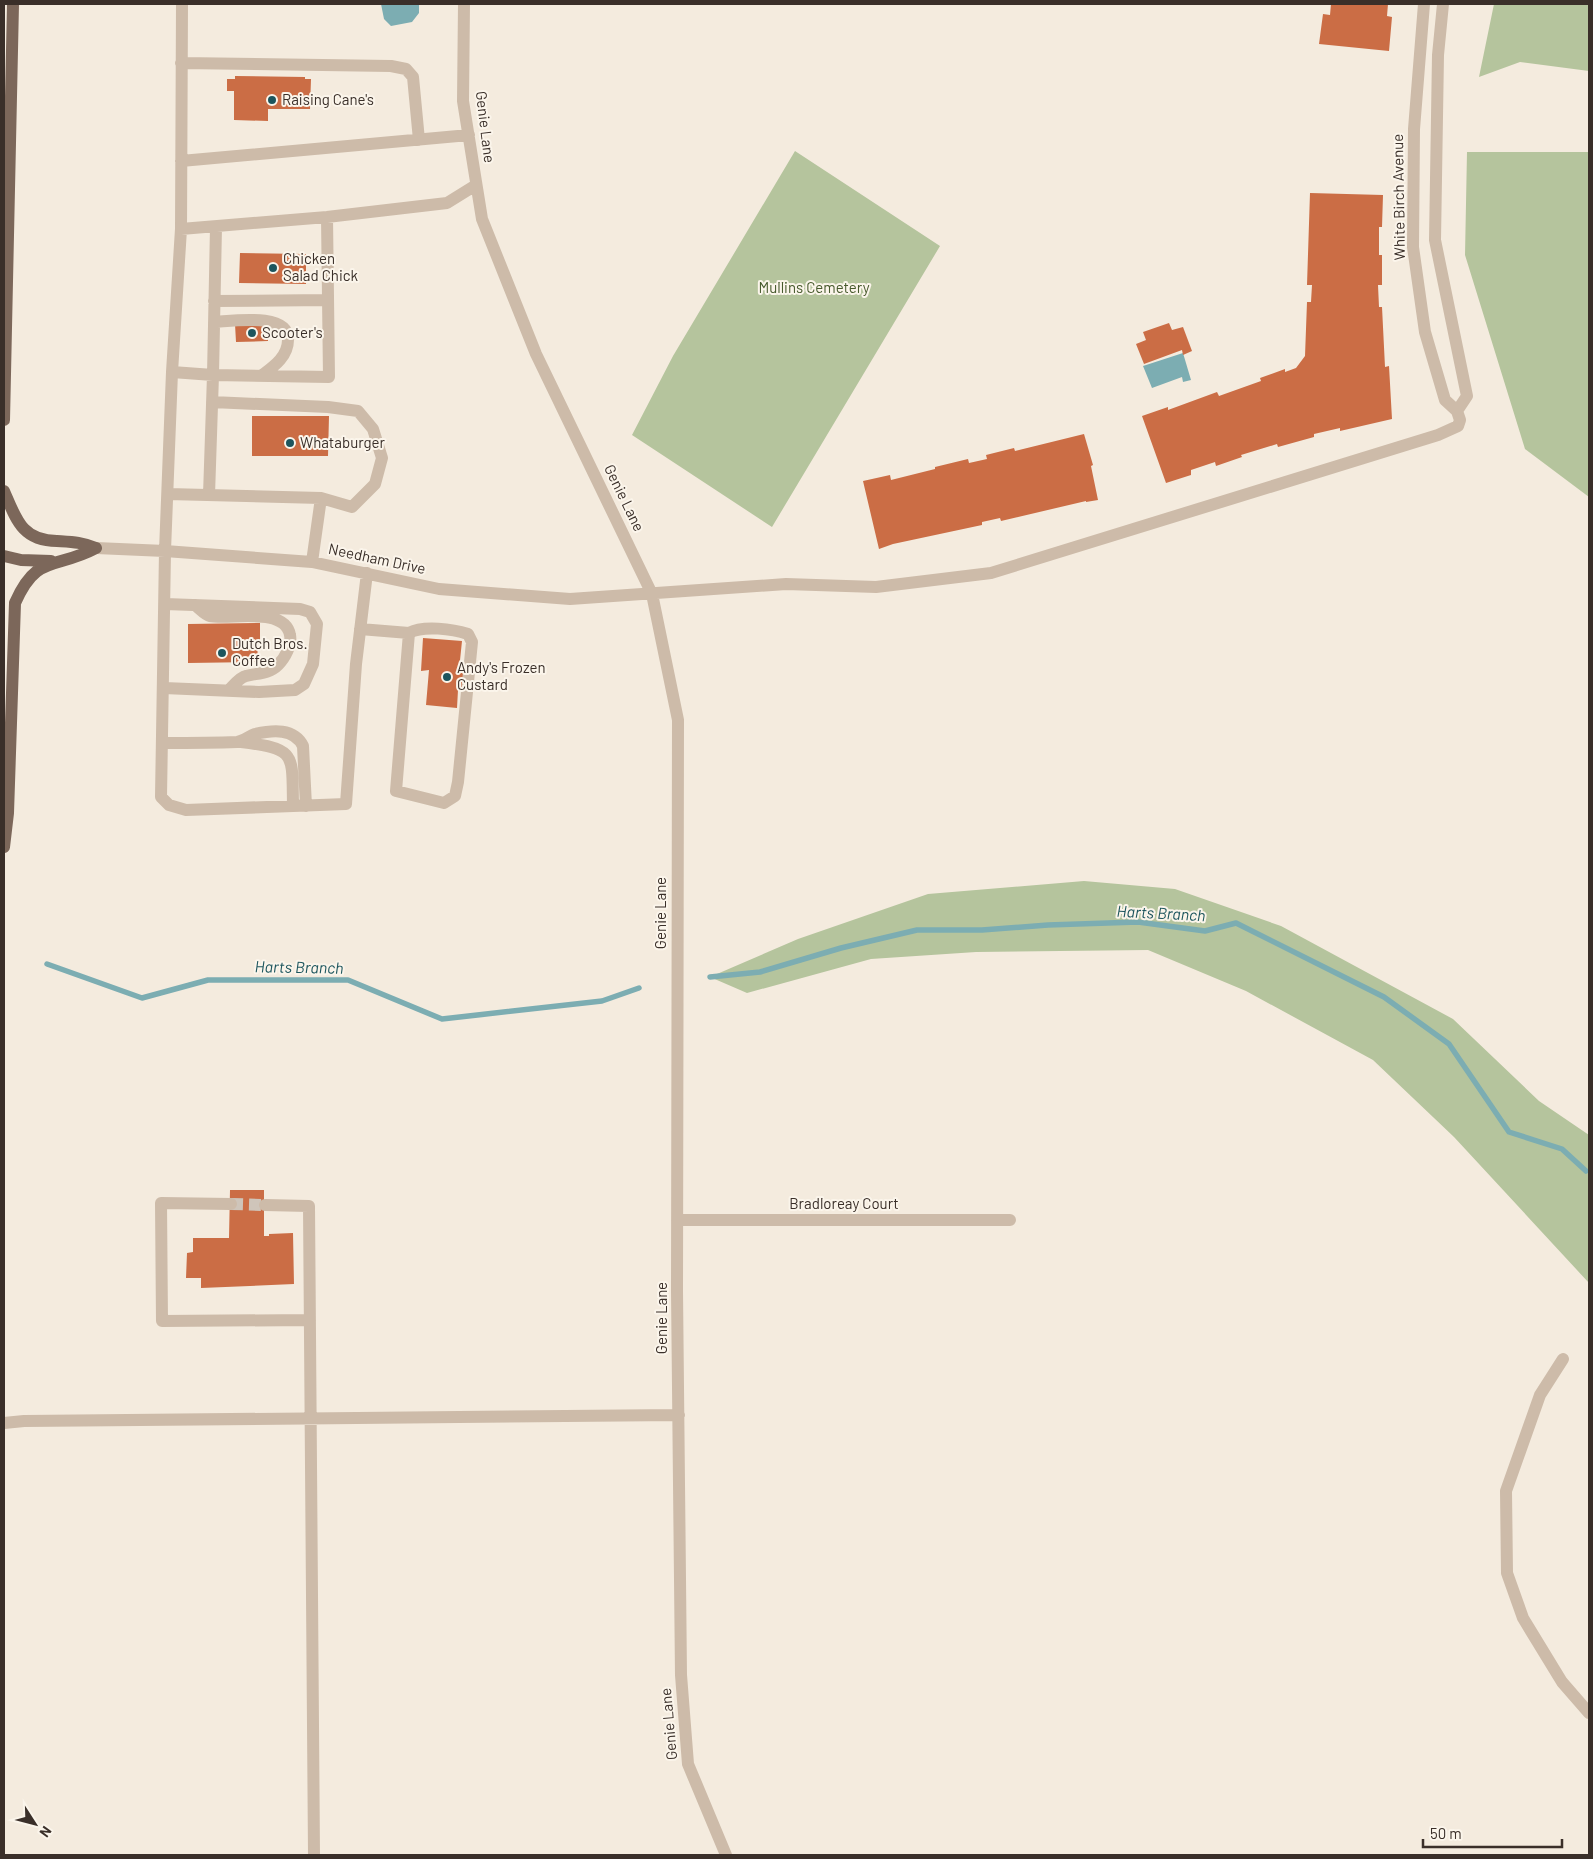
<svg xmlns="http://www.w3.org/2000/svg" width="1593" height="1859" font-family="Barlow,sans-serif">
<style>
.green{fill:#b5c49d}
.water{fill:#7cadb2}
.lines{fill:none;stroke-linecap:round;stroke-linejoin:round}
.stream{stroke:#7cadb2;stroke-width:5.5}
.building{fill:#cb6d45}
.minor-tunnel{stroke:#cfc5ba;stroke-width:12;stroke-dasharray:12 6;stroke-linecap:butt}
.minor{stroke:#cdbba9;stroke-width:12}
.major{stroke:#7c675a;stroke-width:12}
.poi-dot{fill:#1d555d;stroke:#fbf5eb;stroke-width:2}
.labels{text-anchor:middle;stroke-width:4;stroke-linejoin:round;paint-order:stroke}
.poi-label{font-size:15px;fill:#3a2f29;stroke:#fbf5eb;text-anchor:start}
.street-label{font-size:15px;fill:#3a2f29;stroke:#fbf5eb}
.park-label{font-size:15px;fill:#46592c;stroke:#fbf5eb}
.water-label{font-size:16px;font-style:italic;fill:#1d555d;stroke:#fbf5eb}
</style>
<rect width="100%" height="100%" fill="#f4ebde"/>
<!-- green -->
<path class="green" d="M1494,4h95v67l-69,-9 -41,15z
M795,151l145,95 -168,281 -140,-92 41,-79z
M1467,152h122v345l-64,-48 -60,-194z
M1084,881l91,8 106,37 172,93 86,82 50,34v148l-135,-146 -81,-77 -127,-69 -98,-41 -172,2 -105,7 -124,34 -37,-16 88,-38 130,-45z"/>
<!-- water -->
<path class="water" d="M381,4h38v9l-7,9 -21,4 -7,-7z
M1183,353l8,27 -8,2 -1,-5 -30,11 -9,-22z"/>
<g class="lines">
<!-- stream -->
<path class="stream" d="M47,964l95,34 66,-18h140l94,39 160,-18 37,-13
M710,977l50,-5 81,-24 76,-18h65l66,-5 90,-3 67,9 31,-8 148,74 65,47 60,88 53,17 24,22"/>
</g>
<!-- building -->
<path class="building" d="M1331,4h57l-1,12 5,1 -3,34 -70,-7 4,-30 7,1z
M235,76l70,1v2h6l-1,30h-42v12l-34,-1v-29h-7v-12h8z
M1310,193l73,2 -1,32h-3v28h3v30h-4l1,22h3l3,60 4,-1 3,53 -52,12v-3l-26,6v3l-36,10 -1,-3 -36,11 1,2 -26,9 -1,-4 -24,8v5l-25,8 -24,-67 26,-9v3l49,-18 2,4 42,-15 -1,-3 25,-9v3l11,-4 9,-12 2,-54h4l1,-17h-5z
M240,253l66,1v30l-67,-1z
M1169,323l3,7 11,-3 9,24 -9,4 -1,-5 -38,14 -8,-20 10,-4 -3,-8z
M235,324h33v17l-32,1z
M252,416h77l-1,40h-76z
M1084,434l9,31 -2,1 7,34 -12,2v-1l-85,20 -1,-3 -18,4v3l-89,19 -14,5 -16,-68 27,-6 1,5 44,-11v-2l33,-8 1,4 18,-4 -1,-4 28,-7 1,3z
M260,623v20l-3,-1 1,20 -70,1v-39z
M423,638l39,3 -3,29h8l-2,14 -7,6 -1,18 -31,-3 3,-35 -8,1z
M230,1190h34v46h5v-2l24,-1 1,51 -93,4v-10h-15l1,-25 6,-1v-14h36z"/>
<g class="lines">
<!-- minor-tunnel -->
<path class="minor-tunnel" d="M231,1204l34,1"/>
<!-- minor -->
<path class="minor" d="M464,4l-1,97 19,118 54,135 116,240 26,126 -1,571 4,384 7,89 38,91
M1443,4l-5,51 -3,185 32,156 -10,15
M181,63l210,3 15,3 7,8 6,63
M181,161l288,-26
M216,227l-3,148 116,2 -2,-160
M181,229l1,-225
M214,301l114,-1
M214,322c19,-1 75,-10 74,18 0,17 -15,27 -27,36
M172,372l41,3 -4,120
M168,494l153,4 31,9 23,-23 7,-26 -9,-29 -15,-18 -30,-4 -116,-5
M96,548l69,3 147,11 127,27 131,10 216,-15 90,3 115,-14 447,-138 20,-9 2,-6 -3,-9 -12,-11 -20,-68 -12,-85 1,-118 10,-125
M312,562l9,-64
M367,573l-11,91 -10,140 -160,6 -17,-5 -8,-8 4,-246 7,-179 9,-143 146,-12 120,-14 29,-18
M195,605c4,3 10,10 15,11 19,4 75,-10 80,19 2,10 -5,23 -12,30 -9,9 -21,8 -32,11 -6,1 -13,10 -17,14
M360,629l49,4 -13,158 48,12 11,-7 3,-14 14,-140 -4,-8c-15,-5 -45,-9 -59,-1
M164,688l95,4 36,-2 9,-6 9,-20 4,-40 -7,-12 -10,-3 -135,-5
M241,742c56,7 51,11 52,64
M162,743c25,0 50,0 75,-1 7,-1 12,-6 18,-8 18,-4 39,-6 48,12l3,60
M231,1204l-70,-1 1,118 148,-1
M265,1205l44,1 5,649
M677,1220h333
M1563,1359l-23,36 -34,96 1,82 16,45 39,64 27,31
M4,1423l20,-2 655,-6"/>
<!-- major -->
<path class="major" d="M4,420l9,-416
M4,491c12,28 18,50 53,50 16,1 24,1 39,7
M4,556l17,4 30,1
M4,847l4,-34 7,-210c22,-50 40,-33 81,-55"/>
</g>
<!-- markers -->
<g class="poi-dot">
<circle cx="272" cy="100" r="5"/>
<circle cx="273" cy="268" r="5"/>
<circle cx="252" cy="333" r="5"/>
<circle cx="290" cy="443" r="5"/>
<circle cx="222" cy="653" r="5"/>
<circle cx="447" cy="677" r="5"/>
</g>
<g class="labels">
<!-- poi labels -->
<g class="poi-label">
<text x="282" y="105">Raising Cane's</text>
<text x="283" y="264">Chicken<tspan x="283" dy="17">Salad Chick</tspan></text>
<text x="262" y="338">Scooter's</text>
<text x="300" y="448">Whataburger</text>
<text x="232" y="649">Dutch Bros.<tspan x="232" dy="17">Coffee</tspan></text>
<text x="457" y="673">Andy's Frozen<tspan x="457" dy="17">Custard</tspan></text>
</g>
<!-- street labels -->
<g class="street-label">
<text transform="translate(485 127) rotate(83)" y="5">Genie Lane</text>
<text transform="translate(1399 197) rotate(-91)" y="5">White Birch Avenue</text>
<text transform="translate(624 498) rotate(64)" y="5">Genie Lane</text>
<text transform="translate(377 559) rotate(12)" y="5">Needham Drive</text>
<text transform="translate(661 913) rotate(-90)" y="5">Genie Lane</text>
<text x="844" y="1209">Bradloreay Court</text>
<text transform="translate(662 1318) rotate(-90)" y="5">Genie Lane</text>
<text transform="translate(669 1724) rotate(-95)" y="5">Genie Lane</text>
</g>
<!-- park labels -->
<g class="park-label">
<text x="814" y="293">Mullins Cemetery</text>
</g>
<!-- water labels -->
<g class="water-label">
<text transform="translate(1161 913) rotate(3)" y="6">Harts Branch</text>
<text transform="translate(299 967) rotate(1)" y="6">Harts Branch</text>
</g>
</g>
<!-- border -->
<rect width="1593" height="1859" fill="none" stroke="#3a2f29" stroke-width="10"/>
<!-- north arrow -->
<g transform="translate(35 1824) rotate(126)" stroke="#fbf5eb" stroke-width="4" paint-order="stroke">
<path d="M0-4L9 19L0 12L-9 19Z" fill="#3a2f29"/>
<text y="-8" font-size="14" font-weight="bold" text-anchor="middle" fill="#3a2f29">N</text>
</g>
<!-- scale -->
<path d="M1423 1839v8h139v-8" fill="none" stroke="#3a2f29" stroke-width="2.5"/>
<text x="1430" y="1839" font-size="15" fill="#3a2f29" stroke="#fbf5eb" stroke-width="4" paint-order="stroke">50 m</text>
</svg>
